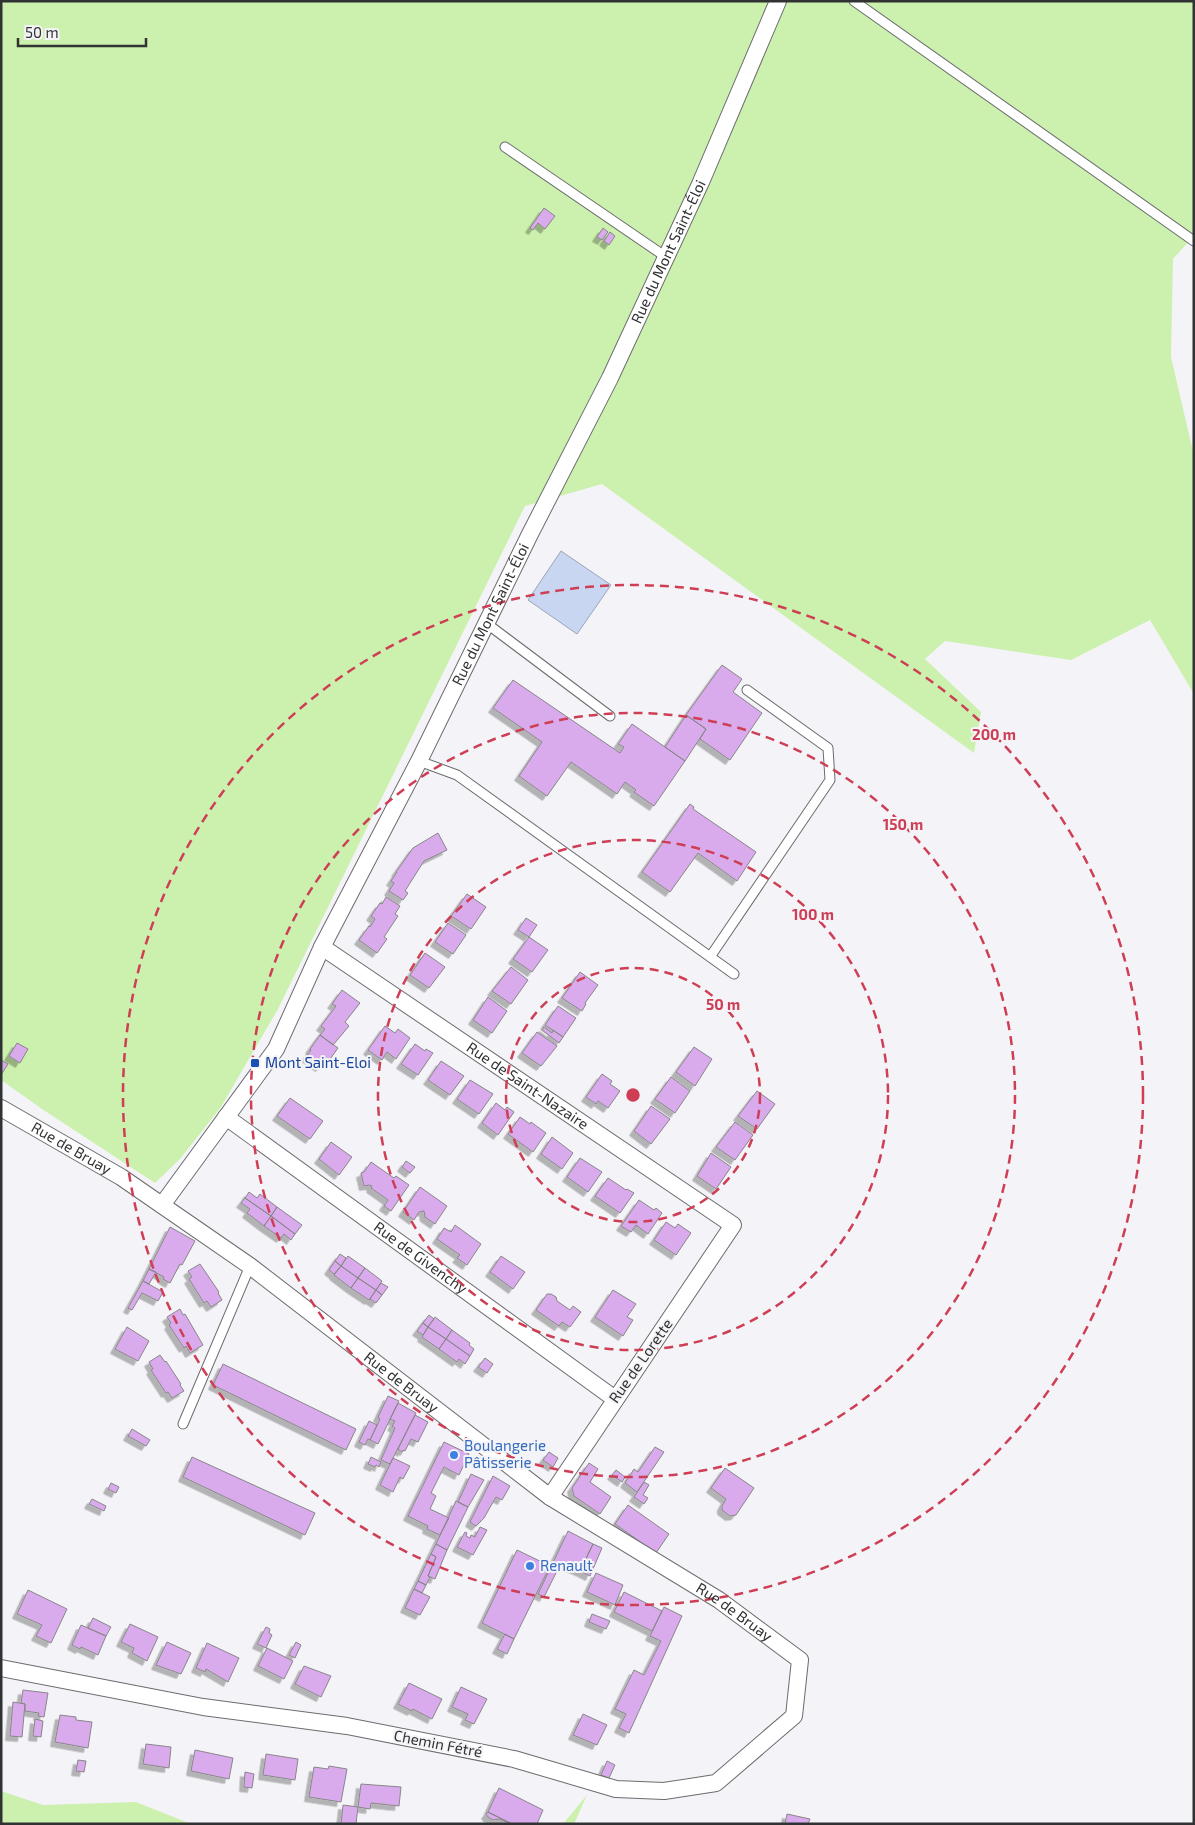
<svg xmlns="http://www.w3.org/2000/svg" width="1195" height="1825" font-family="'Exo 2',sans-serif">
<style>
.green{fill:#ccf0ad}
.water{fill:#c8d6f2;stroke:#9ba5b9}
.building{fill:#d9aaec;stroke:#888689;filter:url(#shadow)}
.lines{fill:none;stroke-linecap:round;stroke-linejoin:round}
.service-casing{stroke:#6c6c6f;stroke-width:11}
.minor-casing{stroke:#6c6c6f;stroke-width:18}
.service{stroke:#fff;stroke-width:9}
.minor{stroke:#fff;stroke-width:16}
.ring{fill:none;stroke:#ce3e55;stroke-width:2.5;stroke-dasharray:9 6}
.transit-dot{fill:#1a4fb4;stroke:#f4f4f8;stroke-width:2}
.shop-dot{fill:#3f7fe0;stroke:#f4f4f8;stroke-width:2}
.labels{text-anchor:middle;stroke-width:4;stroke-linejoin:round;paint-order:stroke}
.street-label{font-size:15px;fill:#313233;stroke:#f4f4f8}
.transit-label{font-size:15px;fill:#164399;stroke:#f4f4f8;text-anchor:start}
.shop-label{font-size:15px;fill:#366cbe;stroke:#f4f4f8;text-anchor:start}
.centre{fill:#ce3e55;stroke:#f4f4f8;stroke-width:2.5}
.ring-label{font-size:15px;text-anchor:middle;font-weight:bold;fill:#ce3e55;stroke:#f4f4f8;stroke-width:4;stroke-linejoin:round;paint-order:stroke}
</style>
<defs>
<filter id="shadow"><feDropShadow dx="-4.5" dy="4.5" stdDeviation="0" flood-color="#0004"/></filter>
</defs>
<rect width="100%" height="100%" fill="#f4f4f8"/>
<!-- green -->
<path class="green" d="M1,1h1193v238h-3l-18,20 -2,98 23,99v238l-44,-74 -79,40 -126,-19 -20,18 56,53 -7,41 -372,-269 -77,22 -247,503 -57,98 -41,52 -25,24 -113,-74 -41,-29z
M1,1791l42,14 93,-3 55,22h-190z
M587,1795l-13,29h-11z"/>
<!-- water -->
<path class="water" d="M561,551l50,34 -34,49 -49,-34z"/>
<!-- building -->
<path class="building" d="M544,208l11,8 -10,13 -7,-6 -5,7 -3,-2z
M603,228l5,4 -6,8 -5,-3z
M610,232l5,4 -6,9 -5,-4z
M722,665l20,14 -9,13 29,21 -32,47 -30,-21 6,-10 -20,-14z
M513,680l107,73 4,-6 -6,-3 14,-20 53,37 -31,45 -20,-14 2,-2 -11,-8 -8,12 -46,-32 -24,34 -28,-20 23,-34 -49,-34z
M686,715l20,14 -21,32 -20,-14z
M690,804l4,3 -1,2 63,43 -19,29 -39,-28 -28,39 -28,-20z
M438,833l9,17 -23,11 -19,30 3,2 -5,7 -14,-9 5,-8 -3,-2 6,-9h-1l17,-24z
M467,894l19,13 -15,22 -20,-13z
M386,897l14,9 -5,8 3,2 -14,21 3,2 -10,14 -18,-13 10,-14 1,1 5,-8 -4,-3 9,-13 2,1z
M526,918l11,7 -8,12 -11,-7z
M448,923l18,12 -13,19 -18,-12z
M529,937l19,13 -16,22 -19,-13z
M425,953l20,14 -16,21 -19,-13z
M511,967l17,13 -17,24 -19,-13z
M580,972l18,13 -13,18 1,1 -4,7 -20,-13z
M342,990l18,13 -15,19 4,4 -16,19 -13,-10 5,-6 -4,-3 15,-20 -4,-2z
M488,997l19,14 -15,22 -19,-13z
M558,1006l18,12 -13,19 -18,-12z
M385,1026l10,7 3,-4 12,9 -14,21 -9,-7 -5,8 -14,-10z
M544,1027l8,6 1,-3 10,7 -4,6 -17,-13z
M537,1032l20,14 -16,20 -19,-13z
M320,1035l18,13 -10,14 -2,-2 -6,7 -14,-10 5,-7 -1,-1z
M17,1043l11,6 -8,14 -11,-7z
M415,1044l10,7 1,-2 7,4 -15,22 -17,-11z
M694,1047l18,12 -17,27 -19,-14z
M1,1060l7,4 -7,11z
M441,1061l23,15 -14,19 -22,-15z
M602,1074l10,7 -2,3 10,7 -12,17 -10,-7 -2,3 -10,-7z
M671,1077l19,14 -15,22 -20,-14z
M470,1080l23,14 -14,20 -22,-15z
M757,1091l18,13 -18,25 -19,-13z
M290,1098l33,23 -13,18 -33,-23z
M496,1103l9,7 2,-3 7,5 -16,23 -16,-12z
M651,1106l19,13 -19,25 -17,-13z
M520,1117l10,7 1,-2 15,11 -13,19 -25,-18z
M735,1122l18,13 -18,25 -19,-13z
M552,1137l21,16 -11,16 -21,-15z
M331,1142l21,15 -13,18 -20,-16z
M711,1153l20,14 -15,22 -19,-13z
M580,1158l22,14 -14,20 -21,-15z
M406,1161l9,6 -5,6 -8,-6z
M371,1162l23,16 2,-2 13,9 -18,26 -7,-5 4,-6 -17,-12 1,-2 -3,-1 -5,1 -3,-13 3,-1z
M608,1178l18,12 1,-1 7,4 -14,20 -25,-17z
M420,1187l27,19 -12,18 -10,-7 -1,-6 -5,1 -5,8 -11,-8z
M249,1192l8,6 3,-4 17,13 -6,9 -26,-18z
M245,1198l26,18 -7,10 -17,-13 3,-4 -9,-6z
M639,1200l15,10 2,-2 6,5 -14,21 -12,-9 -5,7 -10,-6z
M277,1207l25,18 -7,9 -24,-18z
M271,1216l24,18 -4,6 -7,-6 -3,4 -17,-12z
M666,1222l9,6 3,-4 13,9 -15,22 -22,-15z
M455,1225l26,19 -14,21 -10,-7 3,-3 -23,-16 7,-11 7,4z
M170,1227l25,14 -13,24 -2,-1 -10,19 -7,-4 1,-2 -15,-8z
M340,1254l6,4 -5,8 -6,-5z
M348,1256l17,12 -7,10 -17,-12z
M501,1256l24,16 -12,17 -23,-17z
M335,1261l6,5 -7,8 -5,-4z
M200,1264l19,28 -1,1 4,7 -11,7 -4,-6 -3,2 -15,-24 3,-2 -4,-6z
M341,1266l17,12 -7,10 -17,-13z
M365,1268l17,13 -6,9 -18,-12z
M149,1269l7,3 -7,12 -6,-3z
M358,1278l18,12 -7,10 -18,-12z
M143,1281l20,11 -5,9 -16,-8 -10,17 -4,-2z
M381,1283l7,4 -6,8 -6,-5z
M376,1290l6,5 -6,8 -6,-4z
M613,1290l23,14 -9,13 6,3 -10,16 -28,-19z
M547,1294h4l5,3 1,4 13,9 3,-4 8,6 -11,15 -8,-5 -3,4 -23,-16z
M180,1309l3,6 2,-1 18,31 -13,8 -4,-7 -2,2 -15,-23 2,-2 -4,-6z
M429,1315l5,4 -6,8 -5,-4z
M435,1317l17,13 -6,9 -18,-12z
M423,1323l5,4 -5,8 -6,-4z
M127,1327l22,14 -11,20 -23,-12z
M428,1327l18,12 -7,10 -17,-12z
M452,1330l18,13 -1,2 5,4 -4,7 -24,-17z
M446,1339l24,17 -5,8 -6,-5 -2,3 -18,-13z
M160,1355l5,7 1,-1 15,23 -1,1 4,6 -12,7 -4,-6 -2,1 -15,-23 2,-1 -4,-7z
M485,1358l8,6 -6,9 -9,-6z
M223,1364l133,65 -10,21 -133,-65z
M388,1396l11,5 -21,43 -8,-4 10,-21 -2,-2z
M398,1403l18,10 -26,51 -9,-4 14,-32 -3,-2 3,-5 -5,-2z
M415,1415l13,7 -10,20 -7,-3 -6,12 -2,-1 -1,2 -4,-3z
M369,1421l8,4 -7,15 -2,-1 -3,6 -6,-3z
M132,1429l18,11 -4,6 -18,-10z
M444,1442l25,12 -10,21 -15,-8 -13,26 5,3 -6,13 19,9 -9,17 -13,-6 1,-3 -20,-10z
M655,1447l9,5 -27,40 -12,-9 9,-14 4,3z
M549,1452l9,6 -5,9 -10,-7z
M192,1457l123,56 -10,22 -122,-58z
M371,1457l10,5 -2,5 -3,-2 -1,2 -7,-3z
M393,1458l17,8 -7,13 -3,-2 -7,15 -13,-7z
M589,1463l9,6 -8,13 21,15 -11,17 -26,-18 -2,-8z
M725,1468l29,20 -18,27 -6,1 -8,-6v-4l4,-7 -15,-11z
M616,1470l9,7 -3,5 -10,-7z
M471,1474l13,6 -16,27 -10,-5z
M493,1476l17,10 -8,14 -6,-3 -12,21 -8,8 -6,-4z
M644,1482l5,3 -6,10 5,3 -4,6 -10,-7z
M111,1483l8,4 -3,6 -8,-4z
M92,1499l14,7 -2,5 -15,-7z
M456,1501l12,6 -21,43 -11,-6z
M628,1505l41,29 -13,19 -41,-29z
M480,1527l7,3 -14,25 -16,-8 8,-15 2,1 -1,3 4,2 1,-3 4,2z
M568,1531l25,13 -13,27 -19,-8 -17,34 -6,-3z
M436,1544l11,6 -12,29 -7,-3 8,-19 -5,-3z
M593,1544l9,4 -12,28 -10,-5z
M517,1550l33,16 -36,73 -32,-16z
M431,1554l5,3 -8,19 2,1 -4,8 -8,-4z
M596,1573l27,12 -8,20 -28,-13z
M418,1581l8,4 -4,8 -8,-4z
M414,1589l16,8 -10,18 -15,-7z
M28,1590l39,19 -16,34 -15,-7 6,-11 -25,-11z
M624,1592l38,19 -10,20 -38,-19z
M664,1607l18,9 -53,117 -10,-5 7,-14 -11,-5 19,-39 10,5 17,-34 -11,-5z
M592,1614l18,7 -4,8 -17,-7z
M93,1618l18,9 -5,9 -18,-8z
M130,1624l28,13 -11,24 -15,-8 2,-5 -13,-6z
M81,1625l25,11 -8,19 -17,-8 -1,2 -8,-4z
M266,1627l4,2 -1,4 3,2 -6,13 -9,-4z
M505,1634l9,5 -7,15 -10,-5z
M167,1642l24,11 -10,21 -25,-9z
M296,1642l5,3 -6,13 -6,-3z
M207,1643l32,15 -11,24 -22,-13 -1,3 -9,-4z
M267,1648l26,13 -9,18 -26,-13z
M304,1666l27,10 -10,21 -26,-13z
M409,1683l33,16 -10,20 -19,-10 -1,2 -14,-7z
M461,1687l26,12 -13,25 -9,-4 3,-6 -16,-7z
M23,1690l25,3 -4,24 -6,-1 1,-3 -14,-2v-7l-4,-1z
M13,1702l12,2 -3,33 -12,-1z
M583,1714l24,11 -10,20 -24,-10z
M60,1715l16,2v3l16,2 -4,26 -33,-6z
M35,1719l8,2 -2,16 -8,-1z
M146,1744l25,3 -2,21 -26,-4z
M195,1750l38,8 -4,21 -38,-8z
M266,1754l32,5 -3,21 -32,-5z
M78,1760l8,1 -2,11 -8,-1z
M607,1761l8,4 -6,13 -8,-3z
M329,1766l18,3 -6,33 -32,-5 5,-30 14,2z
M245,1772l9,2 -2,14 -8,-1z
M361,1784l40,3 -2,19 -28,-3 -1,6 -12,-2z
M499,1788l44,22 -6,14h-25l-24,-12z
M343,1805l15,2 -2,17h-15z
M488,1812l24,12 -13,-5 -6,1 -5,-3 -2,-3z
M787,1814l23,5 -2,5h-23z"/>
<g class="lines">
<!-- service casing -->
<g class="service-casing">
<path id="service" d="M854,1l340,240
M505,147l161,110
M486,623l124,93
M419,761l38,14 277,199
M710,957l120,-177 -2,-32 -81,-58
M183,1424l67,-158"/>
</g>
<!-- minor casing -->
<g class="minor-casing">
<g id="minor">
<path id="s1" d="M322,947l411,278 -183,272"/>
<path id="s2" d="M1,1108l120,69 129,89 300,231 169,103 81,60 -6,56 -78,67 -52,8 -48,-2 -102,-30 -167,-33 -144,-19 -202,-39"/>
<path id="s3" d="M226,1117l389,282"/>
<path id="s4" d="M162,1205l114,-156 46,-102 97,-186 111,-227 80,-156 91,-196 77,-181"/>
</g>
</g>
<!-- service -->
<use href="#service" class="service"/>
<!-- minor -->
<use href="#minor" class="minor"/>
</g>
<!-- distance rings -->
<g class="ring">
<circle cx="633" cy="1095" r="127"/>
<circle cx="633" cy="1095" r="255"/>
<circle cx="633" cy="1095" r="382"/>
<circle cx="633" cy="1095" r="510"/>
</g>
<!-- markers -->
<rect class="transit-dot" x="250" y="1058" width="10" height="10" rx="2.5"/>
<g class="shop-dot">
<circle cx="454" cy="1455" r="5"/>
<circle cx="530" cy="1566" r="5"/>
</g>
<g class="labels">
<!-- street labels -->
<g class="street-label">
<text dy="5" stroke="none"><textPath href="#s4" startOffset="1082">Rue du Mont Saint-Éloi</textPath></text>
<text dy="5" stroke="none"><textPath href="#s4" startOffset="678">Rue du Mont Saint-Éloi</textPath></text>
<text dy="5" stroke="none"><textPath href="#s1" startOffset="248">Rue de Saint-Nazaire</textPath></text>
<text dy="5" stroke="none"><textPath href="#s2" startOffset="81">Rue de Bruay</textPath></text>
<text dy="5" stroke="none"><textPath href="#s3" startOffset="240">Rue de Givenchy</textPath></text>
<text transform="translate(641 1361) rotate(-55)" y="5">Rue de Lorette</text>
<text dy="5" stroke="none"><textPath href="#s2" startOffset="486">Rue de Bruay</textPath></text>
<text dy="5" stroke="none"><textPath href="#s2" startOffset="891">Rue de Bruay</textPath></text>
<text transform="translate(438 1744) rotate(11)" y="5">Chemin Fétré</text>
</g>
<!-- transit labels -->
<g class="transit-label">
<text x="265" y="1068">Mont Saint-Eloi</text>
</g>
<!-- shop labels -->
<g class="shop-label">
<text x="464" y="1451">Boulangerie<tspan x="464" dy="17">Pâtisserie</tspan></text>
<text x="540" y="1571">Renault</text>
</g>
</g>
<circle cx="633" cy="1095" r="8" class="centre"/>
<g class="ring-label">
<text x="994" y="740">200 m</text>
<text x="903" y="830">150 m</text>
<text x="813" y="920">100 m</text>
<text x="723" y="1010">50 m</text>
</g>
<!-- border -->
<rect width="1195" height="1825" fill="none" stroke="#313233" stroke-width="5"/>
<!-- scale -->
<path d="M18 38v8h128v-8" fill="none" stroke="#313233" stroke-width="2.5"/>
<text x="25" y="38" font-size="15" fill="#313233" stroke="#f4f4f8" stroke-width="4" paint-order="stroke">50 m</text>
</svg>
